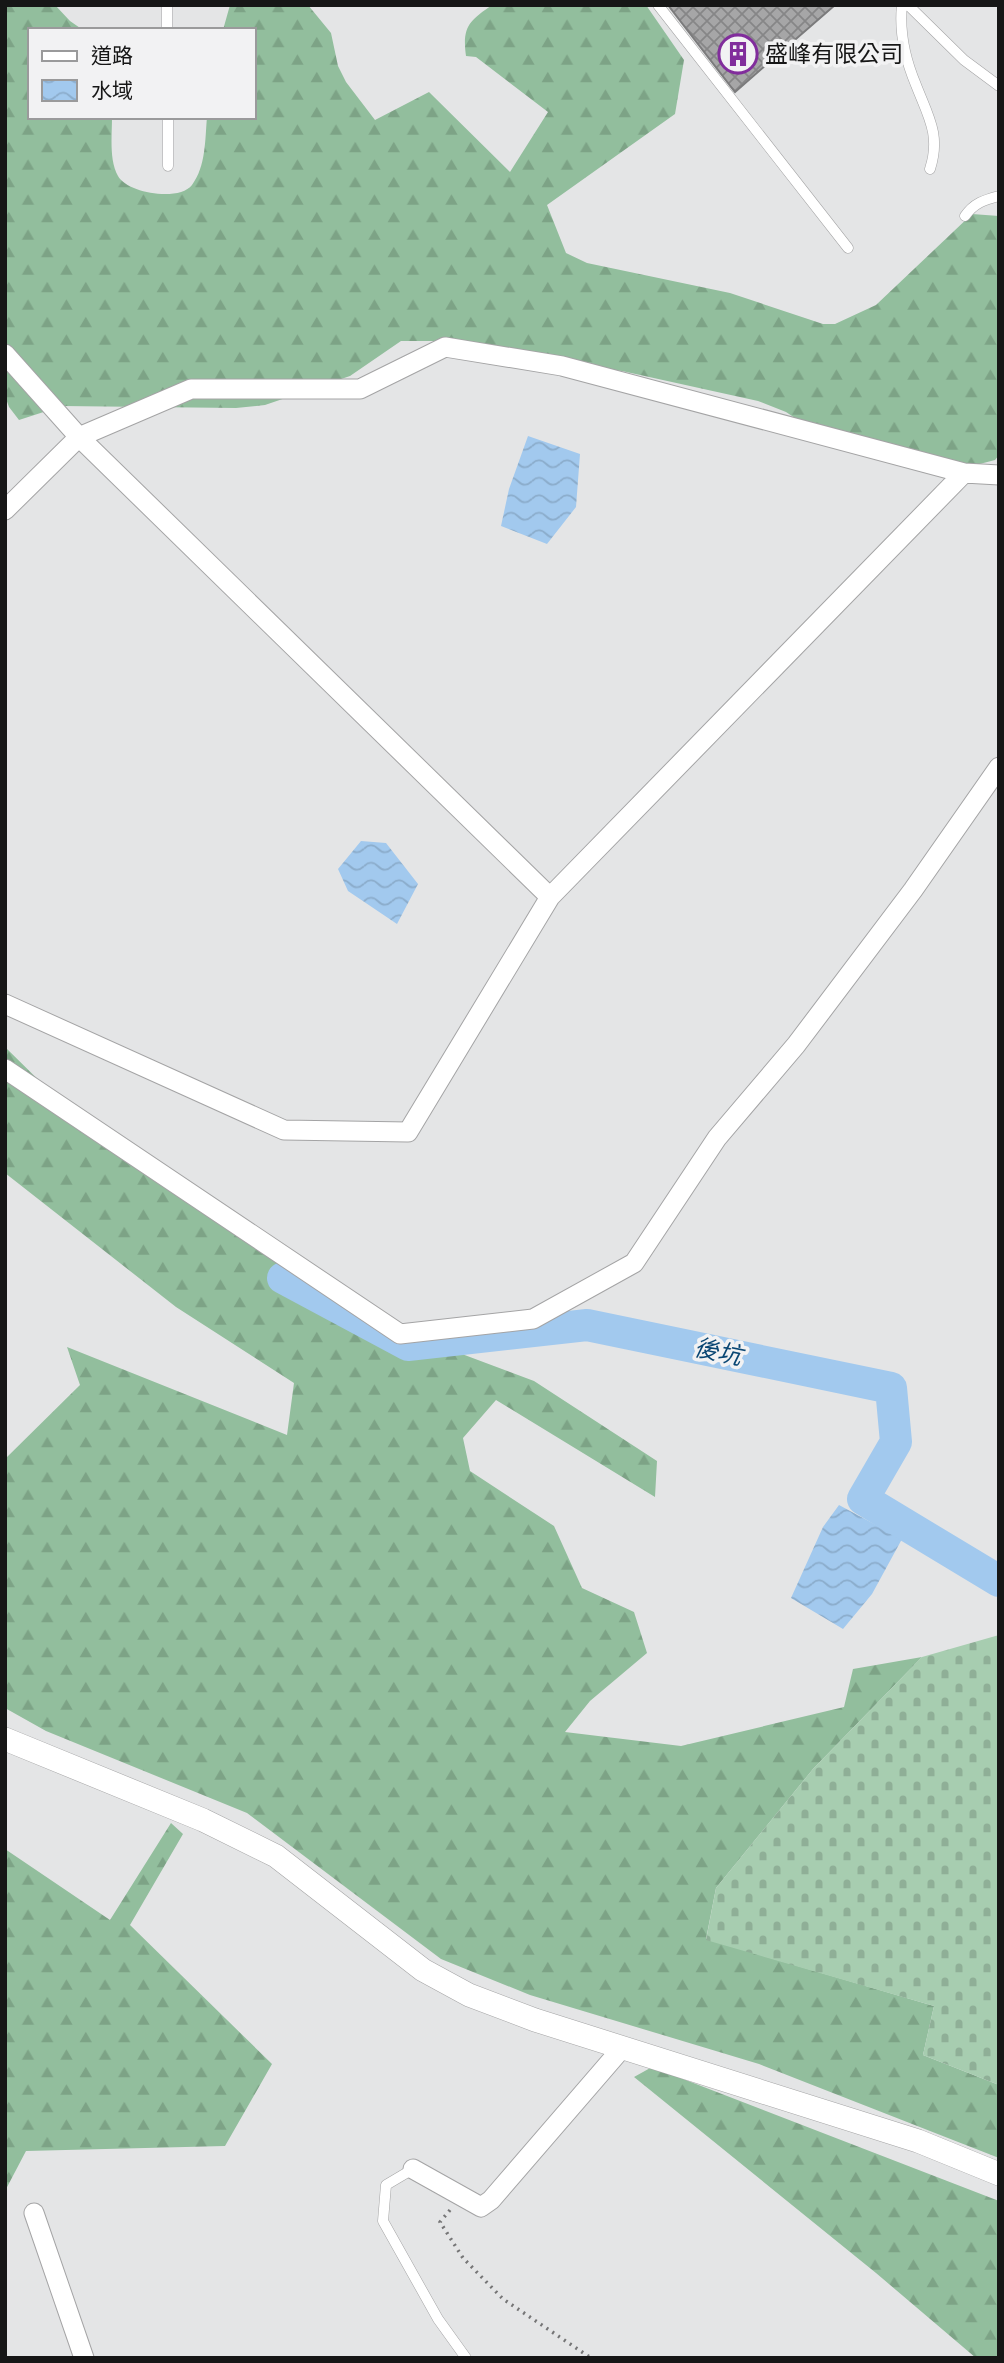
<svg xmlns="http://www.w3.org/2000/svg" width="1004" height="2363" font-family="'Space Grotesk','Noto Sans TC',sans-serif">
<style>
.forest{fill:url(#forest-firs)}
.cemetery{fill:url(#cemetery-stones)}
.water{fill:url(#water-waves)}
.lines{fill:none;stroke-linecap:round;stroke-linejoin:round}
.river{stroke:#a2c9ee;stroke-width:32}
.building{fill:url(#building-cross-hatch);stroke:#7b7b7c;stroke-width:2}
.service-casing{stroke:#a4a4a5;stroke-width:11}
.minor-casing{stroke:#a4a4a5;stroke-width:21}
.tertiary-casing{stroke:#a4a4a5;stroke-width:24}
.path{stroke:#757576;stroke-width:3.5;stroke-dasharray:2 5;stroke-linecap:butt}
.service{stroke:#fff;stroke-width:10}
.minor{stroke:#fff;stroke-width:19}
.tertiary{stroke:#fff;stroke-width:23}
.labels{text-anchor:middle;stroke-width:7;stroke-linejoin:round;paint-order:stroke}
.poi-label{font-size:23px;fill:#161616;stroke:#f2f2f3;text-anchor:start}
.water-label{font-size:24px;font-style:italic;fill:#094673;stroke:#f2f2f3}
</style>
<defs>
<pattern id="forest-firs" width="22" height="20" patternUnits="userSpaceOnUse" patternTransform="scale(1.75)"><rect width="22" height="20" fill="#92be9d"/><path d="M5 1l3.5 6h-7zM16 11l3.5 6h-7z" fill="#7da386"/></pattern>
<pattern id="cemetery-stones" width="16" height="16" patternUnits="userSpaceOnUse" patternTransform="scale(1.75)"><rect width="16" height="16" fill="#a7cdb0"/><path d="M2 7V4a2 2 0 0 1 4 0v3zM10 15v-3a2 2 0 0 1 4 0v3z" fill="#8faf97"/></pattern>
<pattern id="water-waves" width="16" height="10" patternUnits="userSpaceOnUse" patternTransform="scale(1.75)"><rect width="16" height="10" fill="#a2c9ee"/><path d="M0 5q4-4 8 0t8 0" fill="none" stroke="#8baccb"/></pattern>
<pattern id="building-cross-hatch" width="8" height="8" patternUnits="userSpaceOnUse" patternTransform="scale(1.75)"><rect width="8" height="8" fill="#a6a6a7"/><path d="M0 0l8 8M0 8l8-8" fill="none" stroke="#868687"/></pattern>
</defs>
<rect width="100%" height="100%" fill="#e4e5e6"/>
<!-- forest -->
<path class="forest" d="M5,5h50l15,16 13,9h-53v87h82c0,19 -3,43 6,59 9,17 61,26 74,9 14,-19 13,-45 15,-68h47v-87h-31l7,-25h78l23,28 7,33 8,16 29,38 54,-28 81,80 38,-60 -72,-55 -10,-1c-4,-29 3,-35 26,-51h154l38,55 -9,54 -128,91 19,48 21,10 143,30 93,31h12l41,-19 96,-91 27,2v239l-4,5 -27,7 -146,-31 -36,-24 -28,-11 -136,-30 -73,-8 -104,-22h-44l-51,35 -85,29 -29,3 -174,-2 -43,14 -10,-13 -4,-11z
M5,1047l60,59 290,208 179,67 123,80 -2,36 -159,-97 -33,38 7,33 84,55 28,62 52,24 13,41 -57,48 -25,31 116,14 163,-39 9,-38 69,-12 -109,112 -97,119 -10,51 228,67 -11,49 76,30v73l-240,-94 -229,-69 -89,-36 -194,-146 -201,-82 -41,-23v-249l75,-74 -13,-38 220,88 7,-52 -118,-76 -171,-134z
M171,1823l12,11 -53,91 142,139 -47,82 -199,5 -21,40v-342l105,71z
M652,2067l347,134v157h-23l-100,-85 -242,-196z"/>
<!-- cemetery -->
<path class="cemetery" d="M999,1635v450l-76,-30 11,-49 -228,-66 10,-52 97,-119 109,-112z"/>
<!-- water -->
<path class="water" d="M528,436l52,18 -4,53 -29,37 -46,-18 8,-37z
M361,841l25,2 32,41 -21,40 -49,-33 -10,-22z
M839,1505l63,34 -30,55 -29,35 -52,-31 32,-71z"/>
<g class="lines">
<!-- river -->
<path class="river" d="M283,1278l125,67 179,-20 304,63 5,54 -33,57 136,82"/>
</g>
<!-- building -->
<path class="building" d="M668,5h167l-100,87z"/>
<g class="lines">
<!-- service casing -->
<g class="service-casing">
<path id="service" d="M167,5v25
M658,5l190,243
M902,5c-3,28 3,54 14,80 12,31 25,50 14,84
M908,5l56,55 35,26
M168,117v49
M965,216c9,-13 19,-16 34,-20
M413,2169l-27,16 -3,36 55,98 28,39"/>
</g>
<!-- minor casing -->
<g class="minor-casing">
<path id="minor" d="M5,354l74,83 471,460
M5,510l74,-73 112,-48h169l85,-42 117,19 402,107 35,2
M5,1004l279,126 124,2 142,-235 414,-424
M5,1069l395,265 133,-15 101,-56 83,-125 79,-93 117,-155 86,-123
M413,2169l68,38 10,-7 132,-153
M34,2213l50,145"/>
</g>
<!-- tertiary casing -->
<g class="tertiary-casing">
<path id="tertiary" d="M5,1739l198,81 73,36 147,114 46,25 66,25 383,121 81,33"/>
</g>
<!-- path -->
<path class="path" d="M450,2210l-10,12 23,36 40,41 88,59"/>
<!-- service -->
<use href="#service" class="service"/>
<!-- minor -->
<use href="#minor" class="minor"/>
<!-- tertiary -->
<use href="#tertiary" class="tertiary"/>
</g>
<!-- icons -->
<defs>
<g id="building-ring" transform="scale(2.0125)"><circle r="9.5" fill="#f2f2f3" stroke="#812d9c" stroke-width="1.5"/><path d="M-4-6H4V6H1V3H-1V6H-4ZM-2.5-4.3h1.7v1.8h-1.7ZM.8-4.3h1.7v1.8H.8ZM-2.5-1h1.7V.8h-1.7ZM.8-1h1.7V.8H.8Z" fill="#812d9c"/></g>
</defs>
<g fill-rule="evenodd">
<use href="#building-ring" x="738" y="54"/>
</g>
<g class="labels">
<!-- poi labels -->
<g class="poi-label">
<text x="765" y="62">盛峰有限公司</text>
</g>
<!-- water labels -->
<g class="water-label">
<text transform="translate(718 1352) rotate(12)" y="8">後坑</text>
</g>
</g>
<!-- border -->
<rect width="1004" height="2363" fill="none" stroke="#161616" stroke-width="14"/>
<!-- legend -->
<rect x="28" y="28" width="228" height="91" fill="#f2f2f3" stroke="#9a9a9b" stroke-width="2"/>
<rect x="42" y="51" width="35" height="10" fill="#ffffff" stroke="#9a9a9b" stroke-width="2"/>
<text x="91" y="63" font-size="21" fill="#161616">道路</text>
<rect x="42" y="80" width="35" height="21" fill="url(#water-waves)" stroke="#9a9a9b" stroke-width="2"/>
<text x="91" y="98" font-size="21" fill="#161616">水域</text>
</svg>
